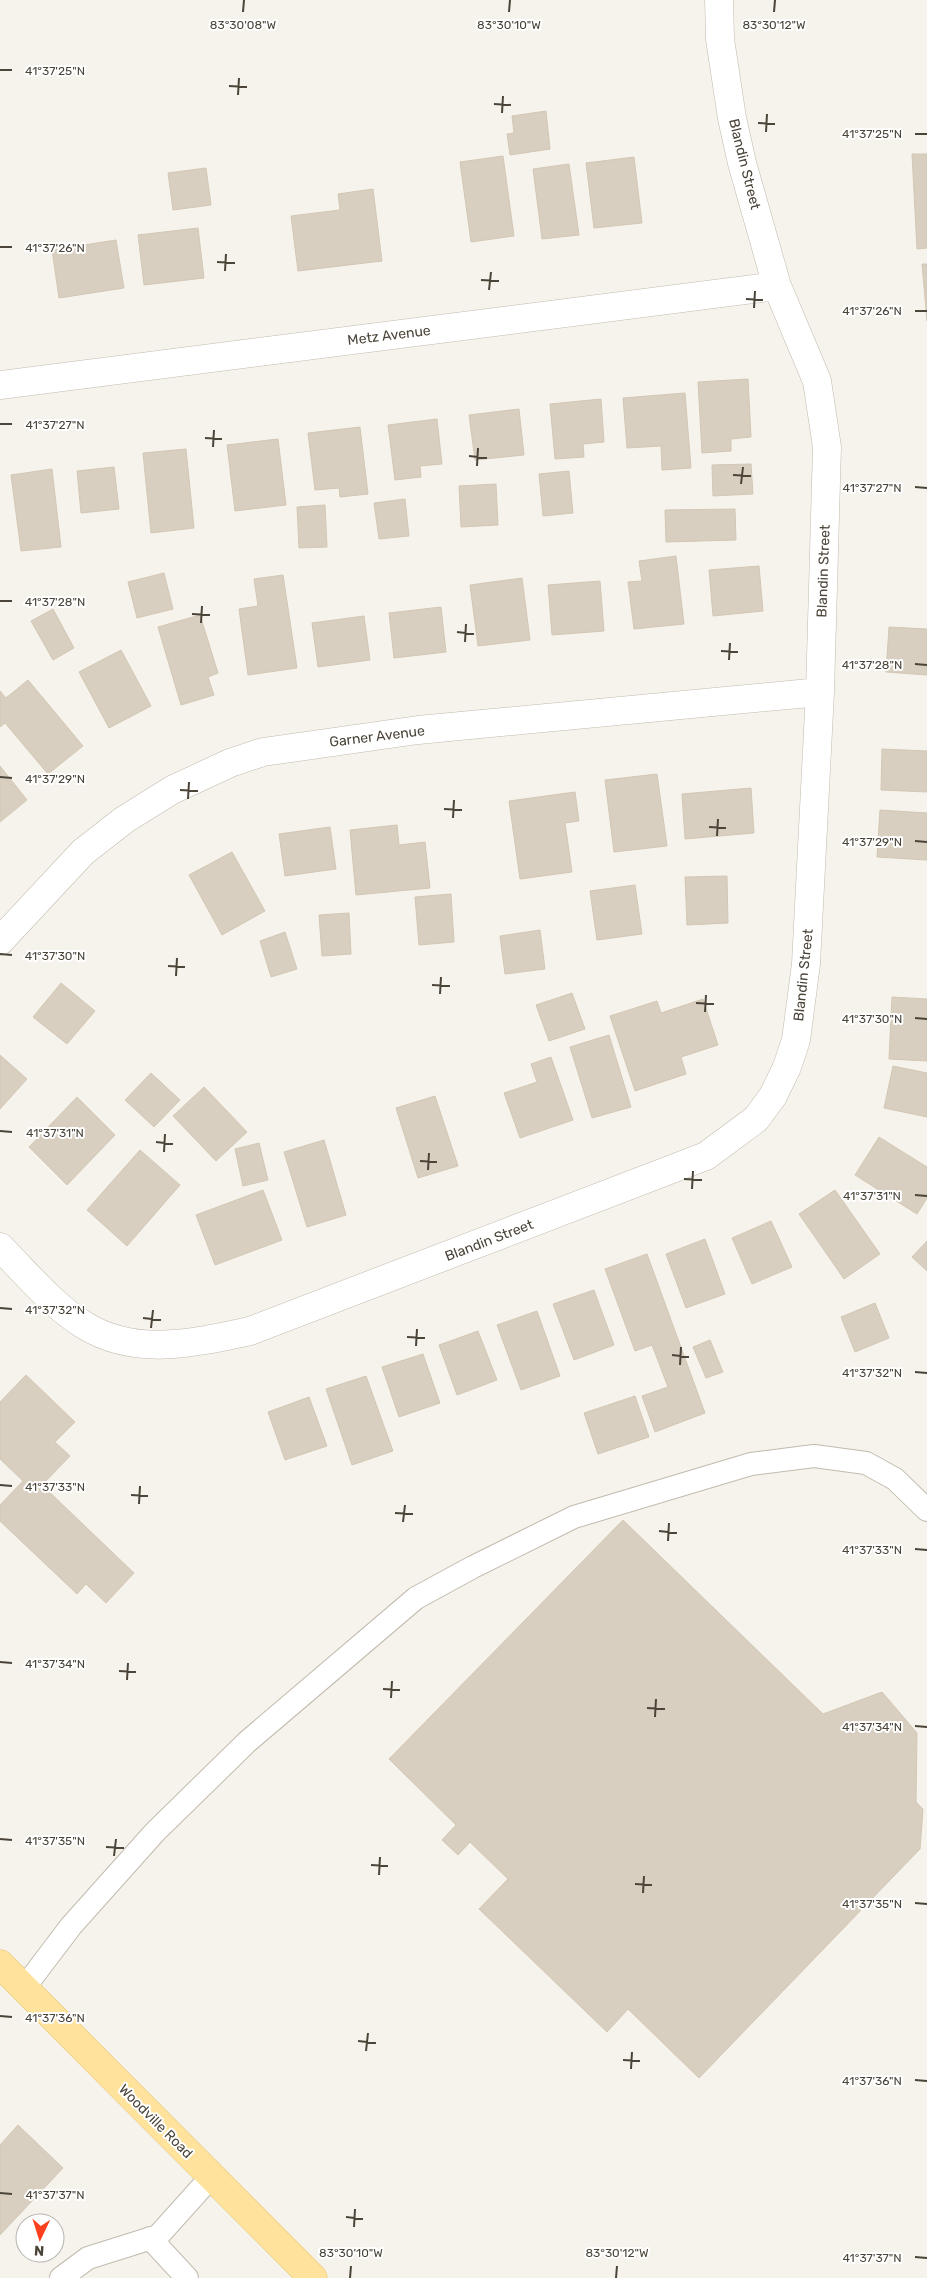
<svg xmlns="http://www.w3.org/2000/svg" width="927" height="2278" font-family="Rubik,sans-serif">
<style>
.building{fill:#d8cfc1;stroke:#d3c7b4}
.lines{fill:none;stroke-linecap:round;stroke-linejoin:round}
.service-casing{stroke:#c2bbae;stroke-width:24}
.minor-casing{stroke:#c2bbae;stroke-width:29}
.primary-casing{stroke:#e6c16a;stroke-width:29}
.service{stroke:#fff;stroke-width:22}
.minor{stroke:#fff;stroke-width:28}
.primary{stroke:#ffe39c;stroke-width:28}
.ticks{fill:none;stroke:#4b4439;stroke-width:2}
.labels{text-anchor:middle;stroke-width:4;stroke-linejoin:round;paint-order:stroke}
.street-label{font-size:14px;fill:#4b4439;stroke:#fff}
.ticks-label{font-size:12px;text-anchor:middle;fill:#4b4439;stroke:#fff;stroke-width:4;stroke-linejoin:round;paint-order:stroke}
</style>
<rect width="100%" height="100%" fill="#f6f3ec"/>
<!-- building -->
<path class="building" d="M546,111l4,38 -40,6 -3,-21 7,-1 -2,-17z
M912,154h15v94l-10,1z
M503,156l11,80 -43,6 -11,-80z
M634,157l8,66 -48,5 -8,-65z
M569,164l10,71 -37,4 -9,-70z
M206,168l5,37 -38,5 -5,-37z
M373,189l9,72 -84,10 -7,-55 49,-6 -2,-16z
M198,228l6,50 -60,7 -6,-50z
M116,240l8,48 -65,10 -7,-48z
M922,264h5v57z
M748,379l3,58 -20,2v12l-29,2 -4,-71z
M685,393l6,75 -29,2 -1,-24 -34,2 -4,-50z
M601,399l3,43 -21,2 1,13 -29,2 -5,-55z
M519,409l5,46 -49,5 -6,-45z
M437,419l5,45 -22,2 1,11 -26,3 -7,-55z
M360,427l8,67 -28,3 -1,-9 -24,2 -7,-57z
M278,439l8,66 -51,6 -8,-66z
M186,449l8,79 -43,5 -8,-80z
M751,464l2,30 -40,2 -1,-31z
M114,467l5,42 -38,4 -4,-42z
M52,469l9,78 -40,4 -10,-76z
M569,471l4,42 -30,3 -4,-42z
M496,484l2,41 -37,2 -2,-41z
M405,499l4,37 -30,3 -5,-36z
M325,505l2,42 -28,1 -2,-41z
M735,509l1,31 -70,2 -1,-32z
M676,556l8,68 -50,5 -6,-47 14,-1 -3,-20z
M759,566l4,45 -50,5 -4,-46z
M164,573l9,36 -36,9 -9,-36z
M283,575l14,93 -49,7 -9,-66 19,-3 -4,-27z
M522,578l8,62 -52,6 -8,-61z
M600,581l4,50 -52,4 -4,-50z
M441,607l5,45 -52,6 -5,-45z
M53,609l21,39 -21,12 -22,-39z
M200,615l18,58 -10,4 6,18 -33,10 -23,-78z
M364,616l6,44 -52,7 -6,-44z
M889,627l38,2v46l-41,-3z
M121,650l30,56 -42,22 -30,-56z
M28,680l55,66 -35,28 -43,-51 -5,4v-36l6,7z
M882,749l45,2v41l-46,-2z
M0,766l27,34 -27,22z
M657,774l10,72 -53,6 -9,-72z
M751,788l3,45 -69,6 -3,-45z
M575,792l4,29 -14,2 7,49 -52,7 -11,-78z
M880,810l47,3v47l-50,-3z
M397,825l2,20 26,-3 5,46 -74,7 -6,-65z
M330,827l6,42 -51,7 -6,-42z
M232,852l33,59 -43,24 -33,-60z
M727,876l1,47 -41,2 -2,-48z
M635,885l7,49 -45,6 -7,-49z
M451,894l3,48 -35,3 -4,-48z
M349,913l2,41 -29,2 -3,-41z
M540,930l5,39 -40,5 -5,-38z
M285,932l12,37 -26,8 -11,-36z
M61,983l34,28 -28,33 -34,-27z
M572,993l13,36 -36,12 -13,-36z
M892,997l35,2v62l-38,-2z
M703,999l15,46 -37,12 5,17 -51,17 -25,-75 47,-15 4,12z
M609,1035l22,72 -39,11 -22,-71z
M0,1055l27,24 -27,30z
M551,1057l22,63 -53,18 -16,-45 33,-11 -6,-18z
M893,1066l34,7v44l-43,-9z
M151,1073l29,27 -26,27 -29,-27z
M204,1087l43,45 -31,29 -43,-45z
M435,1096l23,70 -40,12 -22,-70z
M77,1097l38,38 -48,50 -38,-38z
M879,1137l48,30v31l-10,16 -62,-39z
M324,1140l22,75 -39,12 -23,-75z
M259,1143l9,37 -25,6 -8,-37z
M140,1150l40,35 -53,61 -40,-36z
M263,1190l19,50 -67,25 -19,-50z
M835,1190l45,64 -36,25 -45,-65z
M771,1221l21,46 -40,17 -20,-46z
M705,1239l20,55 -39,14 -20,-54z
M927,1241v30l-15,-14z
M647,1254l58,159 -50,19 -13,-36 26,-9 -16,-42 -17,6 -30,-82z
M594,1290l20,55 -40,15 -21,-56z
M875,1303l14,35 -34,14 -14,-35z
M537,1311l23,65 -39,14 -24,-65z
M478,1331l19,49 -40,15 -18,-50z
M710,1340l13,32 -17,6 -13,-31z
M423,1354l17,49 -41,14 -17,-50z
M26,1375l49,47 -20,20 15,14 -28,29 92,88 -28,30 -20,-19 -9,10 -77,-73v-16l23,-24 -23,-22v-57z
M366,1376l27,75 -41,14 -26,-76z
M635,1396l14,41 -51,17 -14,-41z
M309,1397l18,49 -42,14 -17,-48z
M623,1520l200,194 59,-22 35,41 -1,69 7,7 -3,40 -221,229 -71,-69 -21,23 -128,-123 29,-30 -38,-37 -12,13 -16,-15 14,-15 -67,-66z
M18,2125l45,43 -63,67v-90z"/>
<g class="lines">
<!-- service casing -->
<g class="service-casing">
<path id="service" d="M24,1988l47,-62 84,-94 92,-90 169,-144 57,-31 101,-50 177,-53 63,-8 52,7 29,16 32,31
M150,2238l37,40
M61,2278l27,-20 70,-22 53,-59"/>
</g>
<!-- minor casing -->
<g class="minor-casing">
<path id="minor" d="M0,385l777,-99
M0,941l83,-89 41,-32 48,-30 58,-27 33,-11 155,-22 402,-38
M0,1247c26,26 52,58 84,78 51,32 111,18 166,6l456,-175 50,-37 17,-23 14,-29 9,-27 10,-76 14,-272 7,-245 -10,-66 -40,-95 -35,-123 -10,-45 -12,-79 -1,-39"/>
</g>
<!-- primary casing -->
<g class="primary-casing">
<path id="primary" d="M0,1964l313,314"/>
</g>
<!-- service -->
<use href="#service" class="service"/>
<!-- minor -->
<use href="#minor" class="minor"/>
<!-- primary -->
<use href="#primary" class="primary"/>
</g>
<!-- ticks -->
<path class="ticks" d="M243,12l1,-12M509,12l1,-12M774,12l1,-12M0,70h12M229,86l18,1M238,95l1,-17M494,104l17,1M502,113l1,-17M758,123l17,1M766,132l1,-18M915,134h12M0,247h12M217,262l18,1M225,271l1,-17M481,280l18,1M489,290l2,-18M746,299l17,1M754,308l1,-17M915,311h12M0,424h12M205,438l17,1M213,447l1,-17M469,456l18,2M477,466l1,-18M733,475l18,1M741,484l2,-17M915,487l12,1M0,601h12M192,614l18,1M201,623l1,-17M457,632l17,2M465,642l1,-18M721,651l17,1M729,660l1,-17M915,664l12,1M0,777l12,1M180,790l18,1M188,799l1,-17M444,809l18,1M453,818l1,-18M709,827l17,1M717,836l1,-17M915,841l12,1M0,954l12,1M168,966l17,1M176,976l1,-18M432,985l18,1M440,994l1,-17M696,1003l18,1M705,1012l1,-17M915,1018l12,1M0,1131l12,1M156,1142l17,2M164,1152l1,-18M420,1161l17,1M428,1170l1,-17M684,1179l18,1M692,1189l1,-18M915,1195l12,1M0,1308l12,1M143,1318l18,2M151,1328l2,-18M407,1337l18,1M416,1346l1,-17M672,1355l17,2M680,1365l1,-18M915,1372l12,1M0,1485l12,1M131,1495l17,1M139,1504l1,-18M395,1513l18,1M403,1522l2,-17M659,1531l18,2M668,1541l1,-18M915,1549l12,1M0,1662l12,1M119,1671l17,1M127,1680l1,-17M383,1689l17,1M391,1698l1,-17M647,1708l18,1M655,1717l1,-18M915,1726l12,1M0,1839l12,1M106,1847l18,1M114,1856l2,-17M371,1865l17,1M379,1875l1,-18M635,1884l17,1M643,1893l1,-17M915,1903l12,1M0,2016l12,1M358,2041l18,2M366,2051l2,-18M623,2060l17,1M631,2069l1,-17M915,2080l12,1M0,2193l12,1M346,2217l17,2M354,2227l1,-18M915,2257l12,1M350,2278l1,-12M616,2278l1,-12"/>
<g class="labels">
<!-- street labels -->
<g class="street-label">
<text transform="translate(745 164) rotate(76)" y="5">Blandin Street</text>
<text transform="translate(389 335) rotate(-7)" y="5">Metz Avenue</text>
<text transform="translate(823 571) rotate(-88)" y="5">Blandin Street</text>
<text transform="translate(377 736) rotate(-7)" y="5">Garner Avenue</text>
<text transform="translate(803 975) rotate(-84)" y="5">Blandin Street</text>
<text transform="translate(489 1240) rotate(-21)" y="5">Blandin Street</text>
<text transform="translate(156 2121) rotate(45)" y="5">Woodville Road</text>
</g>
</g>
<g class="ticks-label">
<text x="243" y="29">83°30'08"W</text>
<text x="509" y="29">83°30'10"W</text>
<text x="774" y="29">83°30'12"W</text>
<text x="55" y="75">41°37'25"N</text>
<text x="872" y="138">41°37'25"N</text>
<text x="55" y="252">41°37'26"N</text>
<text x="872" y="315">41°37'26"N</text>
<text x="55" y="429">41°37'27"N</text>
<text x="872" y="492">41°37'27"N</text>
<text x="55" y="606">41°37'28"N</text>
<text x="872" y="669">41°37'28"N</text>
<text x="55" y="783">41°37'29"N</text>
<text x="872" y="846">41°37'29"N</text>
<text x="55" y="960">41°37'30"N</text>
<text x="872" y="1023">41°37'30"N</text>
<text x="55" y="1137">41°37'31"N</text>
<text x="872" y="1200">41°37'31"N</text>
<text x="55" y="1314">41°37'32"N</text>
<text x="872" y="1377">41°37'32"N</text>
<text x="55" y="1491">41°37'33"N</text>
<text x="872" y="1554">41°37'33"N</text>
<text x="55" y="1668">41°37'34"N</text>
<text x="872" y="1731">41°37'34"N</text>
<text x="55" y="1845">41°37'35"N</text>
<text x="872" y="1908">41°37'35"N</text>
<text x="55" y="2022">41°37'36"N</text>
<text x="872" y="2085">41°37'36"N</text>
<text x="55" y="2199">41°37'37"N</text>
<text x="351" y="2257">83°30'10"W</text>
<text x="617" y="2257">83°30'12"W</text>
<text x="872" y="2262">41°37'37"N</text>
</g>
<!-- north arrow -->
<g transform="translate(40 2238) rotate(184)"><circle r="24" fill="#ffffff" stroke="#b7b4b0"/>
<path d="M0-4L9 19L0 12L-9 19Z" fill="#fc3f1d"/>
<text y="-8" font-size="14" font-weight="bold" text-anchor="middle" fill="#4b4439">N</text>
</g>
</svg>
